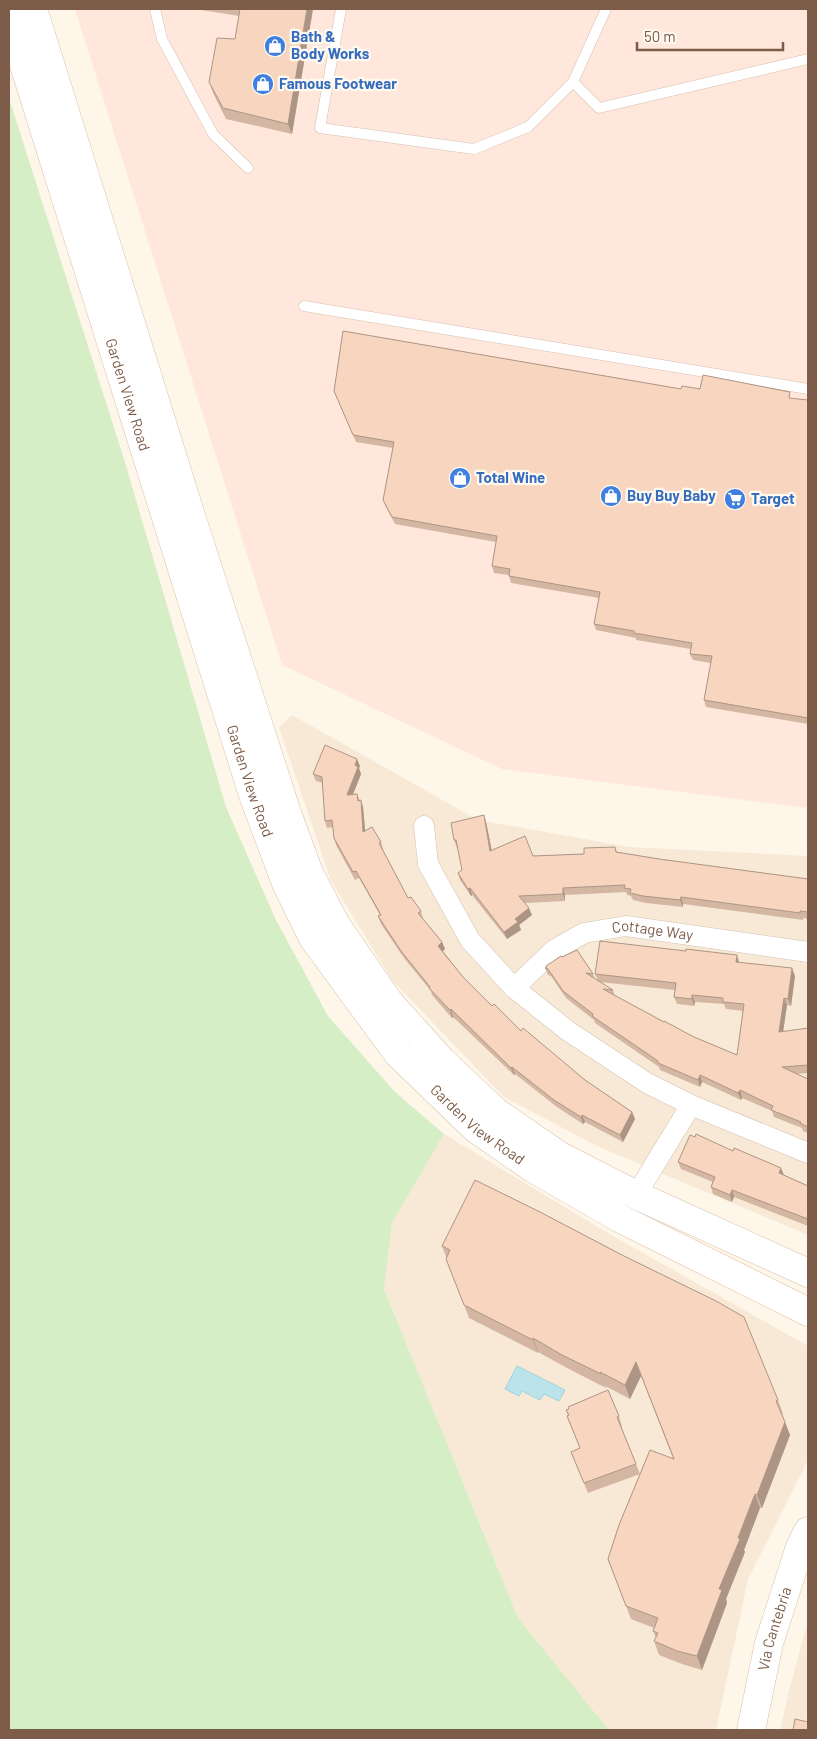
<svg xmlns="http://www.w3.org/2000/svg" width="817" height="1739" font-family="Barlow,sans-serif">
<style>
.residential{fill:#f7e9d6}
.commercial{fill:#ffe7dc}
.green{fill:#d5eec5}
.water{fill:#bae3eb;stroke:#9fd3de}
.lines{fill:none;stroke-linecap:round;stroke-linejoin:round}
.lane-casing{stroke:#d5c0af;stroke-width:11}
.street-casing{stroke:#d5c0af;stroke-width:21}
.secondary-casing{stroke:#d9c0ac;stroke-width:29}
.lane{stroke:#fff;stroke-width:10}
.street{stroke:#fff;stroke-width:20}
.secondary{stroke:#fff;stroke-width:28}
.wall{fill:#d4b7a3;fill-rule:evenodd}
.shaded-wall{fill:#ad9585}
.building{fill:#f7d5be;stroke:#ad9585}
.labels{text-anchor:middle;stroke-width:4.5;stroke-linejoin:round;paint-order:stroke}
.shop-label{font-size:15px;font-weight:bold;fill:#366cbe;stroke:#fffaf1;text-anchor:start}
.street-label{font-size:15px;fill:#7d5c49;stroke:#fffaf1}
</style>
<rect width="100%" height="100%" fill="#fef6e9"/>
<!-- residential -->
<path class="residential" d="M292,715l186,105 151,27 179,9v379l-211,-89 -93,-49 -112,-117 -61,-99 -52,-154z
M444,1134l162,98 202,114v114l-60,119 -32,151h-107l-91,-112 -134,-329 8,-66z
M808,1620v110h-28l10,-43z"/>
<!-- commercial -->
<path class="commercial" d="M75,9h733v799l-306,-39 -220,-104z"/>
<!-- green -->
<path class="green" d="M9,98l115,361 102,348 50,113 52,96 67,76 49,42 -52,89 -8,66 134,329 91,112h-600z"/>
<!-- water -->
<path class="water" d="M517,1366l48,24 -6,11 -15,-7 -4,6 -18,-9 -3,5 -14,-7z"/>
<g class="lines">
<!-- lane casing -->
<g class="lane-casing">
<path id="lane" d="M155,9l7,30 51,95 35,34
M341,9l-21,119 154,21 54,-22 45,-45 33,-73
M573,82l26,26 209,-49
M304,306l504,83"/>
</g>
<!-- street casing -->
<g class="street-casing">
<g id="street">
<path d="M424,826l4,38 42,76 44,48 54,43 79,52 44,22 117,48"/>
<path id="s1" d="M514,988l40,-38 30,-17 42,-7 182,26"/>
<path d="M636,1195l55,-90"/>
</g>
</g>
<!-- secondary casing -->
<g class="secondary-casing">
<g id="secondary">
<path d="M33,9l159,510 95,294 22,60 27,52 53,77 53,59 54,51 64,44 76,39 172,78"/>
<path id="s2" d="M9,17l244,778 33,88 27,55 85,116 78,75 58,40 87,50 187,93"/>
<path id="s3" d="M751,1730l18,-87 31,-96 8,-16"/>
</g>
</g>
<!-- lane -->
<use href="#lane" class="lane"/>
<!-- street -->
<use href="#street" class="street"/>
<!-- secondary -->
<use href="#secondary" class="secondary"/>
</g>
<!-- wall -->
<path class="wall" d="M195,9h118l-21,125 -66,-15 -13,-26 -4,-11 26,-43 4,-23z
M700,389l108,11v324l-102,-17 -2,-7 7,-37 -18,-3 -3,-6 1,-5 -55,-9v-2l-40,-8 -2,-6 5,-26 -88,-15 -2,-8 -15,-2 -2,-7 4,-24 -101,-18 -9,-17 -3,-7 10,-52 -37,-6 -22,-51z
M360,766l-1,2 2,6 -8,20h4l6,13 2,24 16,11 2,7 -1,1 26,48 13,13 2,8 19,23 3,7 -2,2 20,26 29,29 29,25 64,49 47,32 3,7 -12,23 -38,-20 -2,2 -26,-17 -42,-33 -1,1 -61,-58 -1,1 -20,-23 -1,-4 -27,-33 -23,-34 -3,-8 2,-1 -21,-37 -4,2 -19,-35 -2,-7 -1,-11 -6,1 -2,-7 -2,-38 -7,-2 -3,-7z
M484,815l2,7 6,29 41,5 51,-2 31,-7 2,5 42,7 149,20v40l-5,-1v2l-120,-16v3l-37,-4 -13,-3 -2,-4 -4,-1 -1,-3 -61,3v6l-40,2 7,12 -13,10 2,5 -14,9 -35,-44 -1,1 -11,-16 -2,-7 4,-3 -4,-23 -1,1 -3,-8z
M562,957l31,17 2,5 3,2 -3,-7 144,-12 56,14 -4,30 -4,-1 -4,27 25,-4v45l-12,1 12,5v54l-5,-2 -1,-3 -28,-11 -2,-6 -30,-13 -1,2 -39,-18 -2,5 -40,-17 -1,-3 -64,-44 -1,-3 -28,-22 -15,-22 -3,-1 -3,-7zM599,982l76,8 -1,7 3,7 17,2 1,-4 29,2 2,5 17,2 -6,44 -43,-18 -30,-15 -49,-26 -2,-6z
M678,1162l106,13 24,11v40l-74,-29 -2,5 -19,-8 -2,-7 2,-5 -32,-13z
M442,1246l336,154 5,14h-1l8,21 -28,73h-2l-16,42 1,2 -19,47 1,4 -25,67 -20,-6 -23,-9 -5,-14 2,-3 -3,-7 1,-3 -23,-9 -23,-60 32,-85 -52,19 -17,-41 9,-4 -13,-32h1l-2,-6 53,6 3,11h-1l19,47 33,-16 -32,-82 -11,23 -25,-13 1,2 -39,-20 -29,-16v1l-69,-35z"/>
<!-- shaded-wall -->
<path class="shaded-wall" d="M307,9h6l-21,125 -4,-10z
M357,759l3,7 -1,2 2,6 -11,28 -3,-7 8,-30z
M361,800l2,7 3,32 -3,-7z
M484,815l2,7 7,36 -3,-7z
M470,888l2,7 -1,1 -3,-7z
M563,888l2,7v6l-2,-7z
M681,897l2,7v3l-3,-7z
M529,908l3,7 -13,10 2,5 -14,9 -3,-7 11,-13z
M442,942l3,7 -4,4 -3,-7z
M737,955l2,7h-3z
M792,968l3,8 -4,30 -3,-7z
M692,995l3,7 -1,4 -2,-7z
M784,998l3,7 -5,34 -3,-7z
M451,1009l2,8 -1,1 -2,-8z
M512,1067l3,7 -1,1 -3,-7z
M700,1075l2,7 -2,5 -2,-7z
M740,1090l2,8 -1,2 -3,-7z
M632,1112l3,7 -12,23 -3,-7z
M582,1115l3,7 -2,2 -2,-7z
M781,1168l3,7 -5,-2z
M732,1190l2,7 -2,5 -2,-7z
M533,1338l5,14v1l-5,-13z
M636,1362l5,14 -11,23 -5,-14z
M785,1422l5,13 -28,73 -5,-13z
M755,1494l5,14 -16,42 1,2 -19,47 1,4 -25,67 -5,-14 22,-67z"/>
<!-- building -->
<path class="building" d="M240,9h67l-19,115 -65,-16 -14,-26 8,-44 18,1z
M343,331l338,58 1,-3 18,3 3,-14 87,17 -1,6 19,2v318l-104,-18 8,-44 -22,-2 2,-11 -58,-10v-2l-40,-7 6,-32 -91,-16 1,-7 -18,-3 5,-30 -105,-19 -9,-17 11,-58 -41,-7 -19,-44z
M325,745l32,14 -2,6 3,2 -11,28 10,-1 1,7 3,-1 2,32 9,-5 9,15 -2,1 29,55 3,-1 10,14 -3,2 24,29 -4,4 25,31 29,29 2,-2 27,27 2,-3 62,52 47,32 -12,23 -38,-20 -1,2 -27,-17 -42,-33 -1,1 -60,-59 -1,1 -21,-22 1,-1 -29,-36 -23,-35 3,-1 -25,-44 -3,1 -19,-34 -2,-18 -7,1 -3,-44 -9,-3z
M484,815l6,36 35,-15 8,20 51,-2v-6l31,-1 1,5 43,7 149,20v33l-8,-1v2l-119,-16 -1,3 -37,-4 -13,-3 1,-4 -7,-1 1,-3 -62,3v6l-44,2 10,12 -14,11 3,3 -14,10 -34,-44 -2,1 -10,-16 4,-3 -6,-30h-2l-3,-17z
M600,941l86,10v-2l51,6 -1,7 56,6 -4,31 -4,-1 -5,34 29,-4v37l-26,2 26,12v48l-8,-4 1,-1 -30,-12 2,-4 -33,-16 -2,3 -38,-18 -2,5 -40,-17v-2l-66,-45 1,-2 -30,-23 -15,-22 -3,-1 2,-1 -1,-1 15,-10 1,1 15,-7 16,24 -7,-1 27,17 -10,-1 61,33v-1l30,16 43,18 7,-51 -21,-2v-4l-31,-3v4l-18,-2 2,-14 -81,-9z
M696,1134l37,17 1,-3 47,20 -2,5 29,13v33l-76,-29 -2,5 -19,-8 4,-10 -37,-15 12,-27 5,2z
M475,1180l65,32 84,44 92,45 28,16 34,83 -2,1 9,21 -28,73 -2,-1 -17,44 2,1 -21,50 3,1 -25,66 -20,-5 -23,-10 4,-8 -5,-2 5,-13 -32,-12 -18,-47 11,-34 31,-75 24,9 -38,-97 -11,23 -25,-13 1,2 -39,-19 -29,-17v2l-69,-35 -18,-46 4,-9 -8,-4z
M608,1390l11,26 -2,1 19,47 -52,19 -13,-31 9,-4 -13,-32 2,-1 -3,-5 3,-1 -1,-2z
M795,1719l13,3v8h-15z"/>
<!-- icons -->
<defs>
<g id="shop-disc" transform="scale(1.125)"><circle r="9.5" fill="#3f7fe0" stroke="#fffaf1"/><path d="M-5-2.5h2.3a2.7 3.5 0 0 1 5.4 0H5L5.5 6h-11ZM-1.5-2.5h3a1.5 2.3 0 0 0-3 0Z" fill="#fff"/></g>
<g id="supermarket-disc" transform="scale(1.125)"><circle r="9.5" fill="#3f7fe0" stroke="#fffaf1"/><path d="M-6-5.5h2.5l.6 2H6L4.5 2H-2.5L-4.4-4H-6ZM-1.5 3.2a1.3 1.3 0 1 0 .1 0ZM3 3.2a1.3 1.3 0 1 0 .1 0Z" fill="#fff"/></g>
</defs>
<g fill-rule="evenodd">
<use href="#shop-disc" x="275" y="46"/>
<use href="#shop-disc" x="263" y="84"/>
<use href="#shop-disc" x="460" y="478"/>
<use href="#shop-disc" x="611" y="496"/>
<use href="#supermarket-disc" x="735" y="499"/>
</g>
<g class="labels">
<!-- shop labels -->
<g class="shop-label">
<text x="291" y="42">Bath &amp;<tspan x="291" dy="17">Body Works</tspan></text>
<text x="279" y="89">Famous Footwear</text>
<text x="476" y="483">Total Wine</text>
<text x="627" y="501">Buy Buy Baby</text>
<text x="751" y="504">Target</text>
</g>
<!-- street labels -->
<g class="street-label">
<text dy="5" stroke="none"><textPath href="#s2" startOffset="396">Garden View Road</textPath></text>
<text dy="5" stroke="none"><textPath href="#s2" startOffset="801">Garden View Road</textPath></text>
<text dy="5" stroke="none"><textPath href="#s1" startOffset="159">Cottage Way</textPath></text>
<text dy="5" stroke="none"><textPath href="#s2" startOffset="1221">Garden View Road</textPath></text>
<text dy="5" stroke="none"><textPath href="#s3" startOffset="104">Via Cantebria</textPath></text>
</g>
</g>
<!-- border -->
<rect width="817" height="1739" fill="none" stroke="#7d5c49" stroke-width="20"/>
<!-- scale -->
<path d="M637 42v8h146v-8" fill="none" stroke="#7d5c49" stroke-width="2.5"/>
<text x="644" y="42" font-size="15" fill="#7d5c49" stroke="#fffaf1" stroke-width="4" paint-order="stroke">50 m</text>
</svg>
